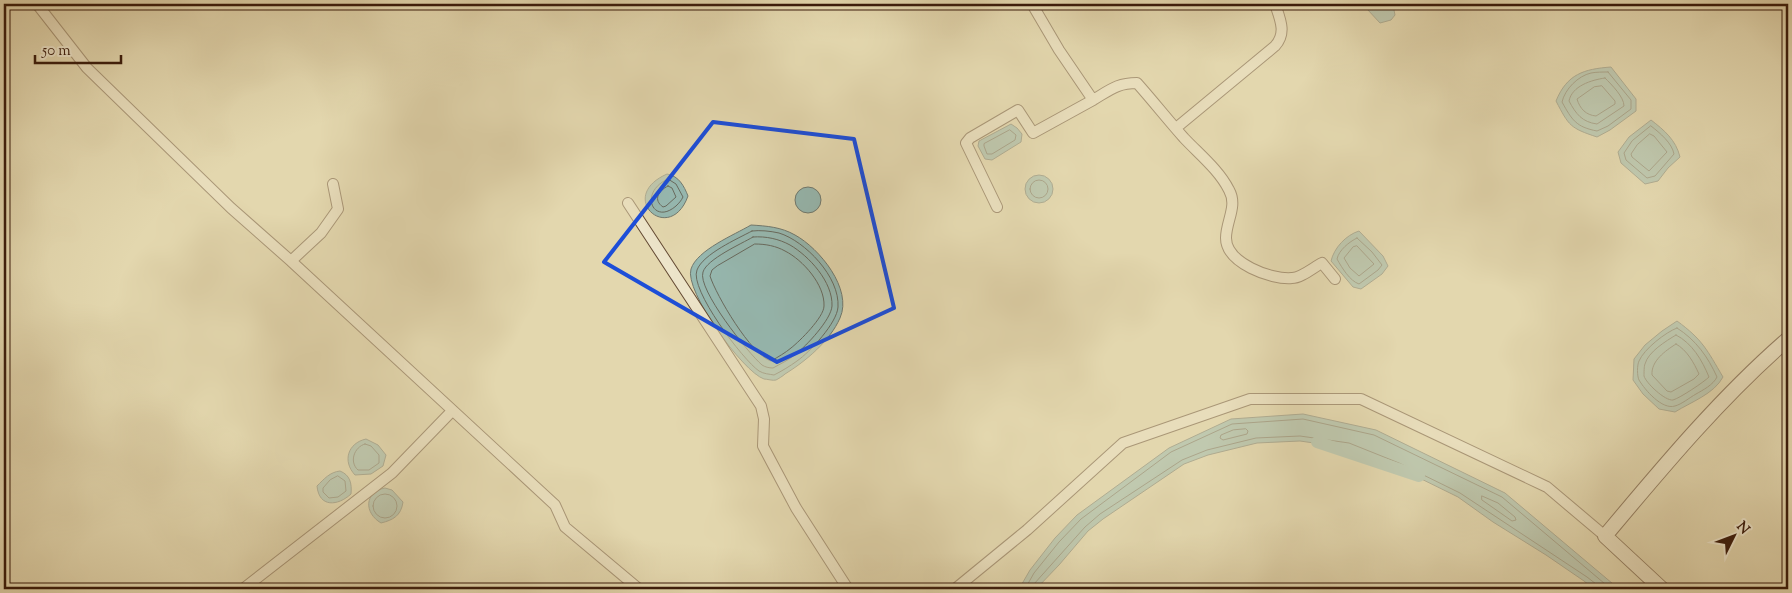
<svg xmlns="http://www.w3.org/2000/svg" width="1792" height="593" font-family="'Sorts Mill Goudy',serif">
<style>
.water{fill:#96b8b0;stroke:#71796e}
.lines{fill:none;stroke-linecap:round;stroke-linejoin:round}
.shore{stroke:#686a5e;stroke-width:1}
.canal{stroke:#96b8b0;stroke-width:12}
.street-casing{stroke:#644a34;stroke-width:12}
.secondary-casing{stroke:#3a1b0b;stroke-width:16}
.street{stroke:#ede5ca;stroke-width:10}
.secondary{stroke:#ede5ca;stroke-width:14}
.marked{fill:none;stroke:#1d4ed8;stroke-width:4;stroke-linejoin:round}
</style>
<rect width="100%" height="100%" fill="#e3d7ae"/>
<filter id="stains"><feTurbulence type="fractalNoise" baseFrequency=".004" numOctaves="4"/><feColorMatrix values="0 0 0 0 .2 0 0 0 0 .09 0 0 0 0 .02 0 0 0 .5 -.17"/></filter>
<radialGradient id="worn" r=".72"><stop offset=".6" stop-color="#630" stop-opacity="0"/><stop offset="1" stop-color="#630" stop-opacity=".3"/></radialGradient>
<!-- water -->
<path class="water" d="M1369,4h20l5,6 1,5 -4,5 -11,3 -13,-14z
M1611,67l25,32v12l-26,19 -13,7c-27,-9 -28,-11 -41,-36 11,-27 28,-32 55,-34z
M1651,120c13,10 25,20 29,37l-12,11 -10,13 -13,3 -24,-21 -3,-11 11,-15z
M1011,124l6,4 5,6 -1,8 -29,18 -7,-1 -7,-13 1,-5z
M667,174c12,2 17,12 21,22 -18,50 -73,1 -21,-22z
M1025 189a14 14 0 1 1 28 0a14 14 0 1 1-28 0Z
M795 200a13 13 0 1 1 26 0a13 13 0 1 1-26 0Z
M751,225c16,1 30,2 44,10 24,13 58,54 45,83 -10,23 -34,43 -55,56 -2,2 -7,5 -9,6 -3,1 -9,-1 -12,-1 -21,-7 -80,-88 -73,-110 6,-19 43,-34 60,-44z
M1359,231l24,25 5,10 -6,8 -21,15 -8,-2 -22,-26c3,-13 15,-26 28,-30z
M1677,321c26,19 30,29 46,56 -9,17 -32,25 -48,35l-16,-3 -16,-15 -10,-14 1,-21 11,-14 17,-14z
M1303,414l73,16 129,63 114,96h-25l-10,-8 -38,-26 -53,-33 -35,-25 -61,-30 -49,-19 -48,-7 -43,2 -49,12 -24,9 -81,55 -15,12 -29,34 -23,24h-17l11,-19 25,-32 22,-23 92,-67 62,-29z
M366,439l12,6 8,10 -3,11 -12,8 -16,1c-13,-14 -7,-32 11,-36z
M340,471c10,4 12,12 11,23 -13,12 -32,14 -34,-8 7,-7 13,-14 23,-15z
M385,488l7,2 11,12c-2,14 -10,18 -22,21 -17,-10 -17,-31 4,-35z"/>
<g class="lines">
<!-- shore -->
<path class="shore" d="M1608,72l23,28v9l-23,17 -11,5c-21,-4 -25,-11 -35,-29 3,-13 16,-26 29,-29 5,-1 12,-1 17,-1z
M1605,78c7,7 19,19 19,28l-27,18c-15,-2 -21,-10 -28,-23 3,-15 22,-21 36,-23z
M1602,86l13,15v3l-19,12c-10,-1 -16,-7 -19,-17l17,-12z
M1651,126c9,7 21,17 23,28l-19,22 -8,2 -21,-18 -2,-7 8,-12z
M1010,130l6,5 -1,5 -23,14h-5l-3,-8v-2z
M1650,134l4,2 13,16 -18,19 -17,-14 -1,-3 6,-9z
M668,179l8,5 7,13c-2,4 -4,6 -7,9 -23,20 -38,-14 -8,-27z
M1030 189a9 9 0 1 1 18 0a9 9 0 1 1-18 0Z
M668,186l4,2 4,9 -10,9 -3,1c-10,-7 -5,-16 5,-21z
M752,231c8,-1 18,0 27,2 26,8 61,44 59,74 -1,16 -28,45 -41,54 -7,5 -15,10 -23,14 -5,-1 -10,-1 -15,-4 -16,-11 -70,-82 -62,-101 6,-16 40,-31 55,-39z
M753,237c13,-1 26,2 37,8 19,11 43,37 42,61 -1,14 -26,40 -36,48 -7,6 -16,10 -23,14 -4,0 -8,-1 -11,-3 -14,-12 -65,-76 -59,-93 4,-13 38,-28 50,-35z
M1357,238l15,14 10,13 -4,5 -19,14c-9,-3 -17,-16 -22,-25 2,-9 12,-17 20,-21z
M755,244c11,0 21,2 30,7 18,9 40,34 39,55 0,11 -24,35 -33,42 -6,5 -13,9 -20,13 -20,-6 -55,-66 -61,-85l2,-6 5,-4z
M1357,246l17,18 -15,12 -9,-8 -6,-10 9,-11z
M1677,328c19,12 31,29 40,49 -4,8 -14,13 -21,17 -7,4 -14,10 -21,12 -13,4 -30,-16 -36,-26 -2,-4 -2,-15 0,-19 5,-12 27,-29 38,-33z
M1676,335c16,8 26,25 33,42 -5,5 -29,21 -36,23 -8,1 -27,-17 -29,-24 0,-3 0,-10 1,-12 3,-12 21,-23 31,-29z
M1676,344c11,6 18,19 23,30l-5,5 -23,13 -4,-1 -15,-16c-1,-14 13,-24 24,-31z
M1246,429l2,2 -1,3 -24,6 -3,-2 1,-3 12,-5z
M365,444l6,2 8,9v8l-10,7h-11c-9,-8 -4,-23 7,-26z
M338,476l7,5 1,10 -8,6 -9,1 -6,-6v-4l7,-8z
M373 506a12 12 0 1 1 24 0a12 12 0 1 1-24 0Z
M1482,496l16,7 17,14 1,3 -4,1 -30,-21z
M1025,589l9,-16 25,-31 22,-23 90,-67 61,-28 71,-5 71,16 128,62 109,92
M1033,589l1,-5 51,-57 15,-13 82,-54 25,-10 49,-12 44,-2 49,7 50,20 61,30 127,84 9,7 1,5"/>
<!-- canal -->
<path class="canal" d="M1317,442l102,34"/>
<!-- street casing -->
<g class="street-casing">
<path id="street" d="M37,4l50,64 144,140 60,53 264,244 10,22 74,62
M1093,100c17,-10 24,-17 44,-17 16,18 31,37 47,55 15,16 35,32 45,52 9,16 -3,31 -3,48 0,25 45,42 66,40 9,0 22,-11 30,-15l13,16
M1176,128l99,-82c12,-13 5,-27 0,-42
M628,203l133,203 3,13 -1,27 33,62 52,81
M997,207l-31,-64 4,-5 48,-28 15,23 60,-33 -34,-50 -27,-46
M291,261l30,-28 17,-24 -5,-25
M243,589l149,-116 60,-62
M955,589l72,-59 96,-87 127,-44h111l186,88 58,49"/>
</g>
<!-- secondary casing -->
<g class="secondary-casing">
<path id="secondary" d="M1662,589l-57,-53c57,-68 115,-138 183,-197"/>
</g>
<!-- street -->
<use href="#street" class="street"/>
<!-- secondary -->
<use href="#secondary" class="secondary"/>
</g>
<!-- marked area -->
<path d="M0 0H1792V593H0ZM713,122l141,17 40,169 -117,54 -173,-100z" fill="#e3d7ae" fill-opacity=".55" fill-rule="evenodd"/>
<path class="marked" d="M713,122l141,17 40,169 -117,54 -173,-100z"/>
<!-- margin -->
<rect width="1792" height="593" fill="none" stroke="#e3d7ae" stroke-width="20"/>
<rect x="5" y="5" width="1782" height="583" fill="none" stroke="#3a1b0b" stroke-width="2.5"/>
<rect x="10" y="10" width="1772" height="573" fill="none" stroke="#3a1b0b"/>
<!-- north arrow -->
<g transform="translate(1734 536) rotate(48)" stroke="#ede5ca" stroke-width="4" paint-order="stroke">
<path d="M0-4L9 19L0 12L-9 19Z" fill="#3a1b0b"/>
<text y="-8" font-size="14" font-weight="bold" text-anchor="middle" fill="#3a1b0b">N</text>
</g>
<!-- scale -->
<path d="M35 55v8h86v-8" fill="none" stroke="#3a1b0b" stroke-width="2.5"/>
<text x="42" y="55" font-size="15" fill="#3a1b0b" stroke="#ede5ca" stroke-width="4" paint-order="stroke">50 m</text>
<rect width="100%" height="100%" filter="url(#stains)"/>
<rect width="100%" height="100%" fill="url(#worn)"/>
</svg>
